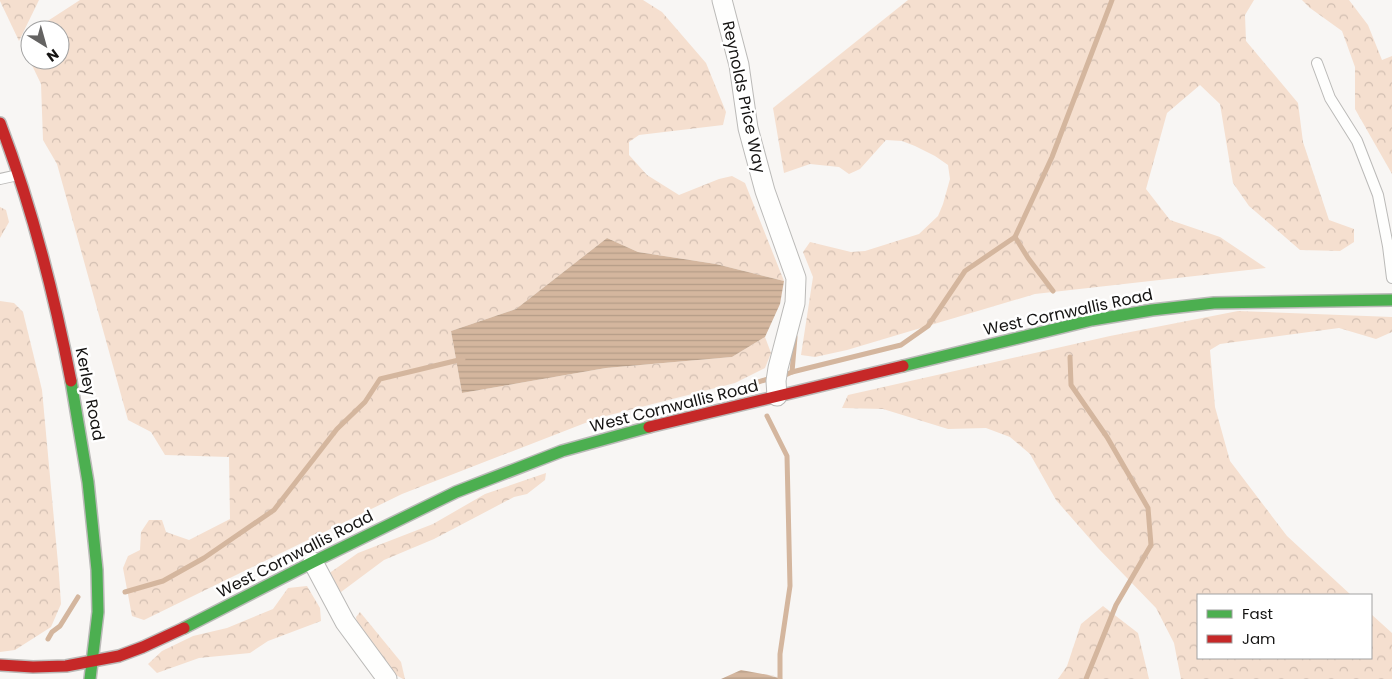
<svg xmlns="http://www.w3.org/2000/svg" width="1392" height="679" font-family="Poppins,sans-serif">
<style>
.forest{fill:url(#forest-crowns)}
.water{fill:url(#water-rules)}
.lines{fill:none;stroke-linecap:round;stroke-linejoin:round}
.stream{stroke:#d4b69e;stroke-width:5}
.lane-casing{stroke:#bbbab8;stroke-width:12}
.street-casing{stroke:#bbbab8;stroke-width:21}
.fast-casing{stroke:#bbbab8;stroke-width:14}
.jam-casing{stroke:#bbbab8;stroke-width:14}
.lane{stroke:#fefefd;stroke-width:10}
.street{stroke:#fefefd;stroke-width:19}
.fast{stroke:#4caf50;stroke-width:11}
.jam{stroke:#c62828;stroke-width:11}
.labels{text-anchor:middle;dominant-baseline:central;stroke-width:5;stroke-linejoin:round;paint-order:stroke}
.street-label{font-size:16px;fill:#151413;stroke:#fff}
</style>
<defs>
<pattern id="forest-crowns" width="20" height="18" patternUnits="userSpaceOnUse" patternTransform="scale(1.25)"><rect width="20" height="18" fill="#f5dfcf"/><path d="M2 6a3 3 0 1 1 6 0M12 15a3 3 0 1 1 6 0" fill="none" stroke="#d1beb1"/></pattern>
<pattern id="water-rules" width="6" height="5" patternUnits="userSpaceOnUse" patternTransform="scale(1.25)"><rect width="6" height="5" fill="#d4b69e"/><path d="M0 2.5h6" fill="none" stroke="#b59c87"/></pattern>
</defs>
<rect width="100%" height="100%" fill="#f8f6f4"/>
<g class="forest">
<polygon points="0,0 39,0 19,41 0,1"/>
<polygon points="80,0 643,0 662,12 706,63 726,112 723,125 639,135 629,142 629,155 647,175 679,195 719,179 732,176 745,183 784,281 716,264 638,252 607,238 516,309 451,331 462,393 606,368 732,357 765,337 771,353 765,368 735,383 598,418 402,494 144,620 132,616 123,568 128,556 140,550 141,532 149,520 162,520 166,532 189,540 230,519 229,457 165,455 151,432 128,420 57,164 43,140 41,84 30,61 60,60 60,30 41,30 43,24"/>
<polygon points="908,0 1254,0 1245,15 1246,41 1298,103 1303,142 1329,220 1354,229 1354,242 1340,251 1300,250 1249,206 1233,183 1220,104 1200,85 1167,113 1146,189 1170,220 1220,237 1266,268 1035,294 847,350 815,357 801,355 813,277 803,252 810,242 851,252 865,251 919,234 938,216 943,204 950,179 948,165 935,156 915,146 902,141 886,140 860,169 849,174 839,167 810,164 784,173 773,108"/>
<polygon points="1302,0 1349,0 1368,25 1382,60 1392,56 1392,174 1355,109 1355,67 1342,31 1310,8"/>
<polygon points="0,207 6,210 9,222 0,238"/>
<polygon points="0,301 14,303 23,312 42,390 59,574 61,604 51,627 15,650 0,652"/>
<polygon points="1238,311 1392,317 1392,332 1376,339 1339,328 1220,344 1210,350 1215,407 1230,461 1287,536 1351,595 1198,595 1198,658 1371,658 1371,614 1392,633 1392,679 1181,679 1174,643 1156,608 1098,548 1056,500 1030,454 1010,437 986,428 948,429 883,409 842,408 848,395 1110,336"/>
<polygon points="546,473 545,480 527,494 514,497 434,539 384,560 341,592 336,590 328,574 358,553 433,524 485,494"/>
<polygon points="307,586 320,608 321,621 268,641 250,653 199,658 157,673 148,664 162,651 193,636 227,628 273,609 288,588"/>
<polygon points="1103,606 1138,633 1149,679 1058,679 1067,666 1081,624"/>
<polygon points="360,612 401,662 405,679 403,679 387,670 357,624 356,617"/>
</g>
<g class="water">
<polygon points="607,238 638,252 716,264 784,281 780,304 765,337 732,357 606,368 462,393 451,331 516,309"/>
<polygon points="741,670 780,677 767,675 783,679 721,679"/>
</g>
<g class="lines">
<g class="stream">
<polyline points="1015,237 1028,258 1053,291"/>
<polyline points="1070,357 1071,385 1107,437 1148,508 1151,545 1116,605 1086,679"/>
<polyline points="792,372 795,337"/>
<polyline points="783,376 792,372 901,345 928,326 965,271 1015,237 1052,157 1112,0"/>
<polyline points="756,385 755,383 768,379"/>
<polyline points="767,416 787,456 790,586 780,654 780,679"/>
<polyline points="125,592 163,581 204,558 274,510 337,429 365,402 380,379 463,359"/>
<polyline points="48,639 52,632 60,626 78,597"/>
</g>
<g class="lane-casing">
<g id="lane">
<polyline points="1317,63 1330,98 1357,141 1378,195 1388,246 1392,278"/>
<polyline points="0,179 18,175"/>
</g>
</g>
<g class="street-casing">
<g id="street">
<polyline points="722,0 739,65 748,128 765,191 796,278 795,303 778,368 776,381 777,396"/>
<polyline points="313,562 345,622 387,679"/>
</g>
</g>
<g class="fast-casing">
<g id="fast">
<polyline points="903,366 1092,320 1152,310 1214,303 1392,300"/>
<polyline points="71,381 88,482 97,570 98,612 90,679"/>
<polyline points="184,628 313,562 456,492 562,451 649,427"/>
</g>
</g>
<g class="jam-casing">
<g id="jam">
<path d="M0,123C32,207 54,293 71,381"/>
<polyline points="649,427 903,366"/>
<polyline points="0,665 33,667 66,666 119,656 143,647 184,628"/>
</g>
</g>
<use href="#lane" class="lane"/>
<use href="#street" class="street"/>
<use href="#fast" class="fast"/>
<use href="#jam" class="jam"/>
</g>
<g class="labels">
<g class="street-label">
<text transform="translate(744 97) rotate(78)">Reynolds Price Way</text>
<text transform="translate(1068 312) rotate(-12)">West Cornwallis Road</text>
<text transform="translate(90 394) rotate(79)">Kerley Road</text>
<text transform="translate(674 406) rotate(-14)">West Cornwallis Road</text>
<text transform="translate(295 554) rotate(-27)">West Cornwallis Road</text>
</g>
</g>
<rect x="1197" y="594" width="175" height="65" fill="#ffffff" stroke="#a1a1a1"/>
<rect x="1207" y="610" width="25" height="8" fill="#4caf50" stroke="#a1a1a1"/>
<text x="1242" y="619" font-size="15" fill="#151413">Fast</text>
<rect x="1207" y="635" width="25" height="8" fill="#c62828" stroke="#a1a1a1"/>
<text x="1242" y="644" font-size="15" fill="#151413">Jam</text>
<g transform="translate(45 45) rotate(143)"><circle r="24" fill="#ffffff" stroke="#a1a1a1"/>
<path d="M0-4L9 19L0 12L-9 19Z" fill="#646362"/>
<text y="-8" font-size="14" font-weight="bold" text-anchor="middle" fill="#151413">N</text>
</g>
</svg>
